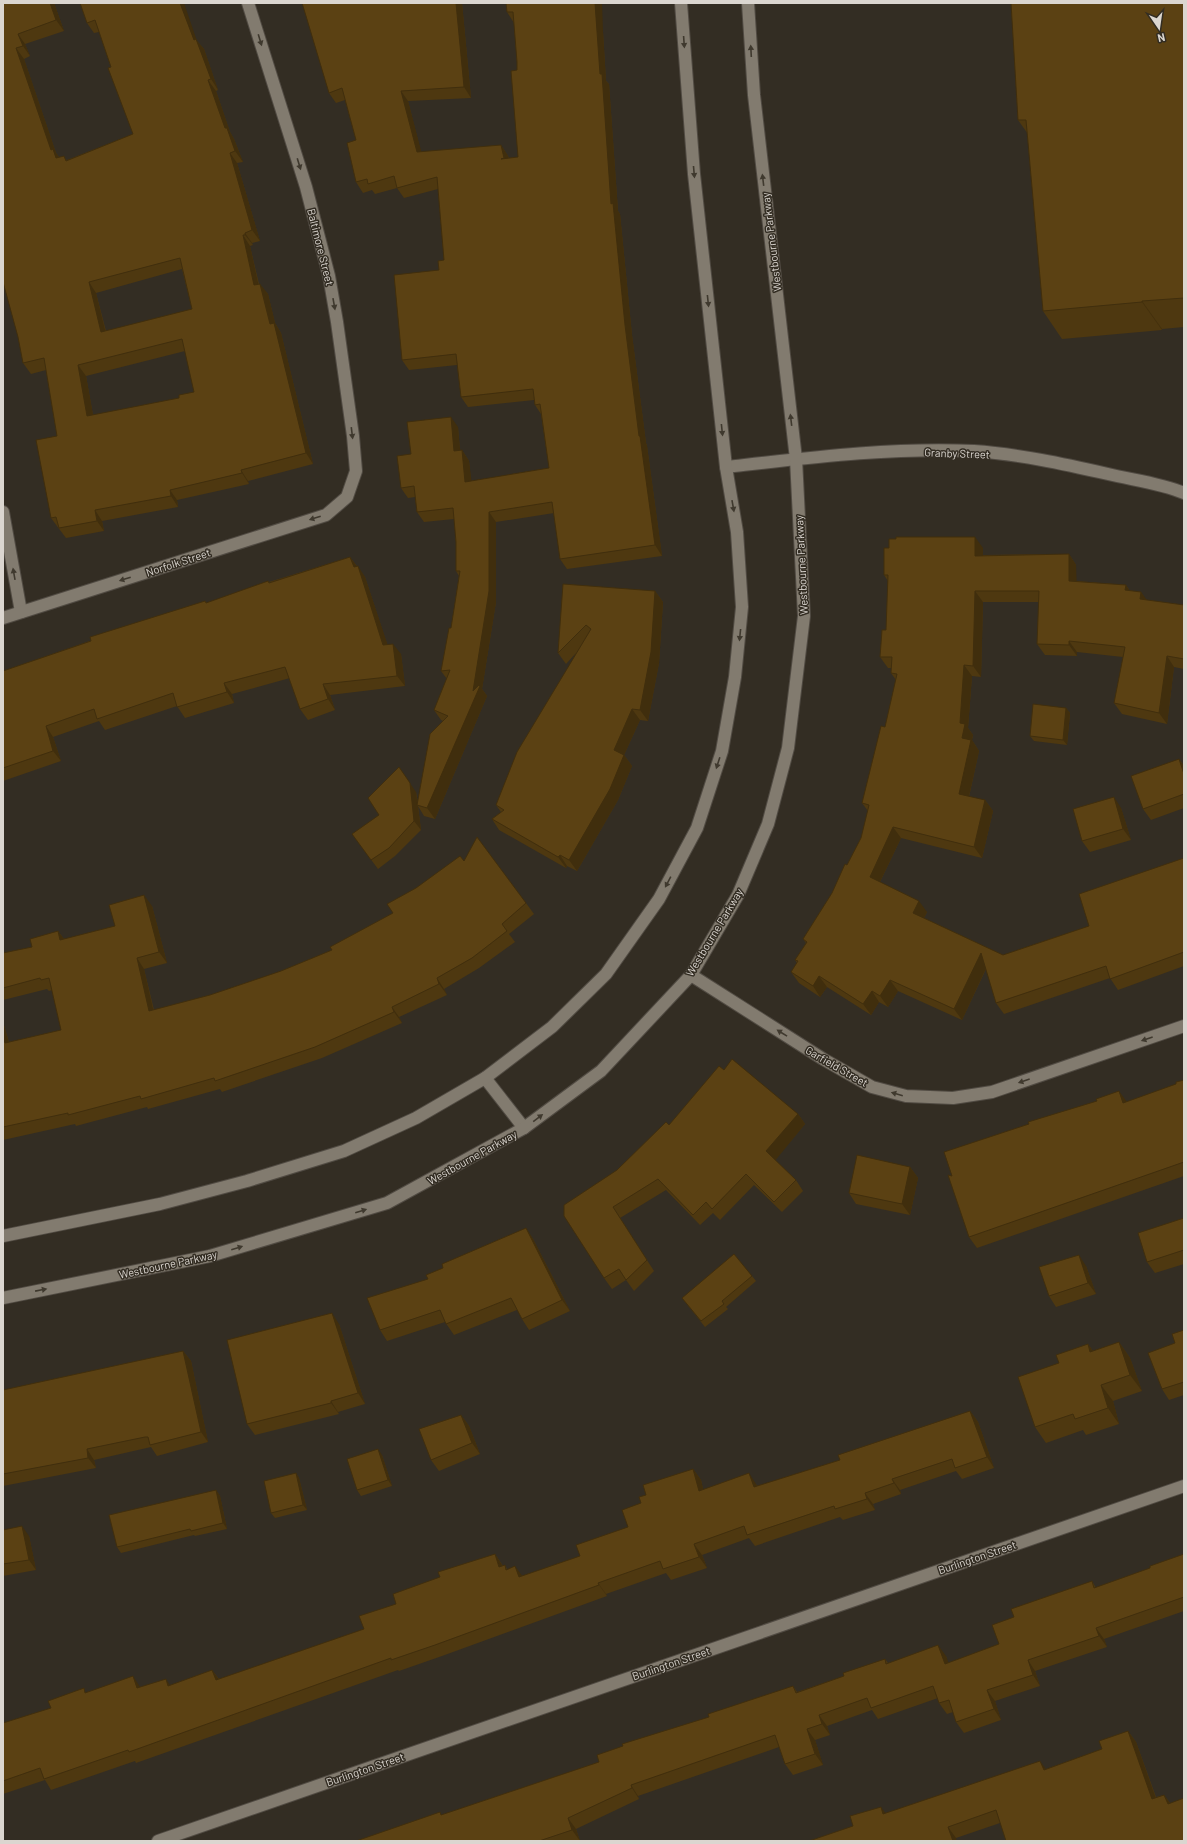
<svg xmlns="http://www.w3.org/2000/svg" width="1187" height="1844" font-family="Barlow,sans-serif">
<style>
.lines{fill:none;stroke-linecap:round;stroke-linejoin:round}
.street-casing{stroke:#514b43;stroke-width:14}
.secondary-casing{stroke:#514b43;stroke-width:14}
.street{stroke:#827b6f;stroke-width:12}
.secondary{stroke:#827b6f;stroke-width:12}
.wall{fill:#4e3810;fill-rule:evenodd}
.shaded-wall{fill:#402e0d}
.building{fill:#5b4113;stroke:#402e0d;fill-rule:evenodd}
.oneway{fill:#3f392e}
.labels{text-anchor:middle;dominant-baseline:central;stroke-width:3;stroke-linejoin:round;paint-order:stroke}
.street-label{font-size:11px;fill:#dbd6d0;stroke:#332d23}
</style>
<rect width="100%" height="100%" fill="#332d23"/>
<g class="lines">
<g class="street-casing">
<g id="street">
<polyline points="3,512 21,612"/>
<polyline points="3,618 326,515 347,497 356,471 353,436 337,322 329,276 306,187 248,3"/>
<polyline points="691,975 823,1059 872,1087 906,1096 953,1098 992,1092 1184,1026"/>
<polyline points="158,1841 1184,1486"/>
</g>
</g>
<g class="secondary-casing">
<g id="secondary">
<path d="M726,467C806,458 893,447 974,451C1018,454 1064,464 1108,474C1133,480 1161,483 1184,493"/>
<polyline points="485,1078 524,1128"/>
<polyline points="3,1236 160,1204 247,1181 344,1151 416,1118 485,1078 552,1027 606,974 659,899 697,828 722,751 735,677 742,607 737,532 726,467 694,174 681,3"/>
<polyline points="3,1298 210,1256 387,1203 524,1128 601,1071 691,975 738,895 768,824 788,748 804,616 796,459 754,95 748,3"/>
</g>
</g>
<use href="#street" class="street"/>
<use href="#secondary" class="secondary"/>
</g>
<g class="wall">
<path d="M3,3H54L64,31L25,44L30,56L24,59L56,153L59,157L67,160L133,134L111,67L99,32L94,33L87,23L80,3L197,41L204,49L218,90L216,91L230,132L234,139L243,162L237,163L260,241L252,243L253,245L250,246L259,284L268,294L275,323L281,333L313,464L248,481L249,484L177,500L178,507L102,521L104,531L66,538L51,518L57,436L46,370L31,374L23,363L18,337ZM182,269L192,309L106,331L96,293ZM185,351L194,392L179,398L93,415L86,376Z"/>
<polygon points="462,3 471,98 408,101 421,152 501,145 508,156 509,158 518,157 517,62 514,23 507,12 506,3 603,32 606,81 609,84 618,211 620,214 632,335 646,443 647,446 662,556 567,569 560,559 554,513 496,522 496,602 482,689 487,696 435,819 424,816 418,806 421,830 395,856 378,869 352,834 416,792 418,803 443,721 441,720 434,710 447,679 441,671 451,628 459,576 456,571 456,542 454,519 424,522 417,512 415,497 408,498 401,488 411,454 458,427 460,451 462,450 469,461 471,481 549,468 541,414 535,405 534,400 468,407 461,397 457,365 409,370 402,360 439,270 444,260 438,189 404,198 397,188 375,194 372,190 363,193 356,182 356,140 345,100 336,103 329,93"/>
<polygon points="1184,3 1184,327 1162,329 1162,330 1062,339 1043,311 1028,134 1018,120"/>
<polygon points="889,548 983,548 983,555 1069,554 1076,565 1076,581 1126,585 1130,591 1141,592 1146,600 1184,605 1184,669 1174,667 1167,724 1122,714 1114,703 1123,657 1077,652 1077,656 1045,655 1037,644 1039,602 983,602 981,677 972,676 968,728 973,735 972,740 979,751 969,797 985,800 993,811 982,858 901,838 880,882 927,912 924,918 1003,955 1089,926 1184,858 1184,966 1118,990 1110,978 1004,1014 996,1003 986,969 962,1020 898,991 888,1007 879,1002 871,1015 827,987 820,997 799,983 791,972 797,963 795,960 806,943 803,939 832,893 847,865 861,838 868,811 862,803 885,727 896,680 891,673 891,668 888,668 880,657 886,630 888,581 884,575"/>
<polygon points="350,557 365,577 387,644 401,654 405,686 330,695 335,710 308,720 300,709 290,678 232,694 234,703 185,718 177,706 105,730 99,721 53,737 61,761 3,781 3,671 205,601 207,603 268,581 269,582"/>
<polygon points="563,584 655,591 663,602 659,663 648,721 640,720 624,755 632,766 618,800 577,871 567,866 566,868 499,830 492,819 501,812 496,805 576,653 566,664 558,653"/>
<polygon points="1066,708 1070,713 1067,745 1034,741 1030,736"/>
<polygon points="1179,759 1184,766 1184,808 1151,820 1143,809"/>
<polygon points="1121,808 1131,840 1090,852 1082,841"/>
<polygon points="464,861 526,903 534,914 509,934 515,942 479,968 444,989 447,995 399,1017 402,1023 322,1058 222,1092 220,1089 148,1109 147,1107 76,1126 75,1124 3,1140 3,1022 9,1042 61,1030 52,990 49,991 47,989 3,1000 3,953 32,947 58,931 64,939 115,926 152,906 167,963 144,969 154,1010 210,995 281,971 332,950 393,913 416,888"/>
<polygon points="724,1070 798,1114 805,1124 775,1160 796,1180 803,1191 782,1212 754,1185 720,1220 713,1213 700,1225 666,1190 620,1218 654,1271 634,1291 626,1280 612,1289 604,1278 617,1170 669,1125"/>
<polygon points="1184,1080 1184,1176 977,1248 969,1237 952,1176 1127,1102 1176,1084"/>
<polygon points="910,1167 918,1178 910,1215 856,1204 849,1193"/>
<polygon points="1184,1218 1184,1264 1155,1273 1147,1262"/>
<polygon points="526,1228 533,1239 570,1311 529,1330 522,1319 517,1310 454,1335 445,1322 387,1341 380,1330 428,1279 443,1268"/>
<polygon points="1086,1266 1096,1294 1056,1307 1049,1296"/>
<polygon points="752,1276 756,1281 726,1307 728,1309 705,1327 682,1298"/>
<polygon points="339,1324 365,1404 338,1412 339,1414 255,1435 247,1424"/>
<polygon points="1184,1330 1184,1395 1169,1400 1162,1389 1175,1343"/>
<polygon points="1119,1342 1130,1358 1142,1391 1113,1401 1119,1424 1086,1435 1083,1430 1046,1443 1035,1427 1059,1363 1088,1344 1093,1351"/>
<polygon points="183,1351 191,1361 208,1442 157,1456 151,1447 94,1460 96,1468 3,1486 3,1390"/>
<polygon points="970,1411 978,1422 994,1468 962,1479 956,1471 900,1490 901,1494 873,1504 875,1510 843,1520 840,1517 755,1546 749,1538 702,1555 707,1568 671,1580 666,1573 606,1594 607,1596 442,1656 399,1671 398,1670 136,1763 135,1761 51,1790 45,1780 3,1794 3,1723 51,1708 86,1692 170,1685 212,1670 219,1679 364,1629 396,1604 440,1577 495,1554 503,1566 505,1565 507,1569 522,1576 580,1556 628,1527 646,1495 693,1469 701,1480 703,1489 756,1484 757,1486 840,1460"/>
<polygon points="461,1415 469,1426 480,1454 439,1471 431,1460"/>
<polygon points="382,1455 392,1486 361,1496 357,1490"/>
<polygon points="296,1473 299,1478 307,1510 275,1518 271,1513"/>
<polygon points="216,1490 220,1496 227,1529 195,1536 194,1535 121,1553 117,1547"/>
<polygon points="3,1530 29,1536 36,1570 3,1576"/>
<polygon points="1184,1554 1184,1611 1104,1639 1107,1647 1035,1671 1040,1686 995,1701 1001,1720 964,1733 956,1722 953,1712 947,1714 939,1703 938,1698 878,1719 872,1710 827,1726 830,1735 815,1740 823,1765 793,1775 785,1764 779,1747 638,1796 639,1799 576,1829 580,1841 356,1841 442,1815 599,1762 709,1717 793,1686 797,1692 844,1676 885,1659 888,1663 946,1656 948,1663 999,1644 1014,1617 1092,1581 1096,1588 1150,1568"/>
<polygon points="1128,1731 1136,1742 1156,1797 1164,1795 1170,1803 1184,1841 1000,1823 956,1838 853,1826 886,1813 1046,1769 1102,1749"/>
</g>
<g class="shaded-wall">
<polygon points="50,3 54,3 64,31 56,20"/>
<polygon points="180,3 184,3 197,41 204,49 218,90 211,79 194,40"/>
<polygon points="456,3 462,3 471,98 464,87"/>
<polygon points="595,3 602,3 603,32 606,81 609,84 618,211 620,214 632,335 646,443 647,446 662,556 655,545 639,436 625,325 611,204 600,74"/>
<polygon points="18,34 25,44 30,56 23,46"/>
<polygon points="16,48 24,59 56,153 61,160 56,158 51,150"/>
<polygon points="208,80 216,91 230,132 234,139 243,162 235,151 225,128"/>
<polygon points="401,91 408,101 424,162 417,152"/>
<polygon points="501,145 508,156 511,168 504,158"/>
<polygon points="230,153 237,163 260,241 252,230"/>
<polygon points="245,233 252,243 253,245 245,235"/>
<polygon points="243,235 250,246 261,296 254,285"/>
<polygon points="89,282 96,293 108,342 101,332"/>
<polygon points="260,284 268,294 275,323 281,333 313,464 306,453 270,324"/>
<polygon points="1142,301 1162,329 1162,330 1142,302"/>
<polygon points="78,365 86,376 95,426 87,416"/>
<polygon points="451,417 458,427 461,461 454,451"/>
<polygon points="462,450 469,461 473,493 465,482"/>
<polygon points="241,470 248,481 249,484 242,473"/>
<polygon points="170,490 177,500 178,507 171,496"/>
<polygon points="95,510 102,521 104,531 97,521"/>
<polygon points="489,512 496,522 496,602 482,689 487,696 435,819 427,808 473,691"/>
<polygon points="975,537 983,548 983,566 975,556"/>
<polygon points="1069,554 1076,565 1077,592 1069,581"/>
<polygon points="350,557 358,568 354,567"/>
<polygon points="358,566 365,577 391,655 383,645"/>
<polygon points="1126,585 1133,596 1125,590"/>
<polygon points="655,591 663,602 659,663 648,721 640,710"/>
<polygon points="975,591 983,602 981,677 973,666"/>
<polygon points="1141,592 1149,603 1140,599"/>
<polygon points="1069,641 1077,652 1077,656 1069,645"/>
<polygon points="393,644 401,654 405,686 397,676"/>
<polygon points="1167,656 1174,667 1167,724 1159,713"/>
<polygon points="964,665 972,676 968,728 973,735 972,740 979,751 967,805 959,794 962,738 960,723"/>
<polygon points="224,683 232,694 234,703 227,692"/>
<polygon points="323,684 330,695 335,710 328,699"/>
<polygon points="1066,708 1070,713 1067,745 1063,740"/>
<polygon points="632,709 640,720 624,755 632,766 618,800 577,871 569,860 614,750"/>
<polygon points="46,726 53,737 61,761 53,751"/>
<polygon points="1179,759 1184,766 1184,774"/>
<polygon points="399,767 416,792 421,830 414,821"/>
<polygon points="1114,797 1121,808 1131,840 1123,829"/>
<polygon points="985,800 993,811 982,858 974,847"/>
<polygon points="893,827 901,838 877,888 870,877"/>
<polygon points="560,855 567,866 566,868 558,857"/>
<polygon points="144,895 152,906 167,963 159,952"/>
<polygon points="919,901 927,912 921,924 913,913"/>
<polygon points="58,931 66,942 60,940"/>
<polygon points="981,953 988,964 962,1020 954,1009"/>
<polygon points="137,958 144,969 156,1022 149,1011"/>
<polygon points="819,976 827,987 820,997 813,986"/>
<polygon points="437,978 444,989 447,995 439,984"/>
<polygon points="890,980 898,991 888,1007 880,996"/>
<polygon points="872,991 879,1002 871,1015 863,1004"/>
<polygon points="392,1007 399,1017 402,1023 394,1012"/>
<polygon points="3,1022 12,1054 5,1043 3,1037"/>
<polygon points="1119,1091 1127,1102 1123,1103"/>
<polygon points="798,1114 805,1124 774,1162 766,1151"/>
<polygon points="910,1167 918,1178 910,1215 902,1204"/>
<polygon points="526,1228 533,1239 570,1311 562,1300"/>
<polygon points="1079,1255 1086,1266 1096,1294 1088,1283"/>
<polygon points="332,1313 339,1324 365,1404 358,1393"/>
<polygon points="1119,1342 1130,1358 1142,1391 1130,1375"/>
<polygon points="1088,1344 1099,1360 1090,1352"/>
<polygon points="183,1351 191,1361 208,1442 201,1432"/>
<polygon points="1101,1385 1113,1401 1119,1424 1108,1408"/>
<polygon points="331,1401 338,1412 339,1414 331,1403"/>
<polygon points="970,1411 978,1422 994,1468 987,1457"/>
<polygon points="461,1415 469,1426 480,1454 472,1443"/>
<polygon points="87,1449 94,1460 96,1468 88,1458"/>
<polygon points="378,1449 382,1455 392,1486 388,1480"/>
<polygon points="693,1469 701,1480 706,1502 699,1491"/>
<polygon points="296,1473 299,1478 307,1510 303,1505"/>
<polygon points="749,1473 756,1484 761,1498 754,1487"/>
<polygon points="892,1479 900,1490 901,1494 894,1483"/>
<polygon points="216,1490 220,1496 227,1529 223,1523"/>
<polygon points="865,1493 873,1504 875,1510 867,1499"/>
<polygon points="22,1526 29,1536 36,1570 29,1560"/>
<polygon points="694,1544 702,1555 707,1568 699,1557"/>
<polygon points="495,1554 502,1565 507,1578 499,1567"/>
<polygon points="515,1566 523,1577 519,1577"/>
<polygon points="598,1583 606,1594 607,1596 599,1585"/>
<polygon points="1096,1628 1104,1639 1107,1647 1099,1636"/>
<polygon points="938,1645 946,1656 953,1675 945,1664"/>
<polygon points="1028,1660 1035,1671 1040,1686 1033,1675"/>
<polygon points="212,1670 220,1681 216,1680"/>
<polygon points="133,1676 140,1687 137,1688"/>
<polygon points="166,1679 173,1690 168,1686"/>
<polygon points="987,1690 995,1701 1001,1720 994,1709"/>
<polygon points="819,1715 827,1726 830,1735 822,1724"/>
<polygon points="807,1729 815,1740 823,1765 815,1754"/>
<polygon points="1128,1731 1136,1742 1160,1810 1152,1799"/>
<polygon points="1040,1761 1048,1772 1044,1770"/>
<polygon points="631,1785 638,1796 639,1799 632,1788"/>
<polygon points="1164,1795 1172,1806 1168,1804"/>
<polygon points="881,1807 889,1818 883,1814"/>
<polygon points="568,1818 576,1829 580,1841 572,1830"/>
<polygon points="948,1827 956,1838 957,1841 953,1841"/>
</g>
<g class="building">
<path d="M3,3H50L56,20L18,34L23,46L16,48L51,150L53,149L56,158L64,156L66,161L133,134L108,68L111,67L95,20L87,23L80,3H180L194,40L196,39L211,79L208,80L225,128H227L235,151L230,153L252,230L245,233V235H243L254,285L260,284L270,324L274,323L306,453L241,470L242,473L170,490L171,496L95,510L97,521L59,528L56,517L51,518L36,440L57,436L44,358L23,363L18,337L3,282ZM180,258L192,309L101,332L89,282ZM182,339L194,392L179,395V398L87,416L78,365Z"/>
<polygon points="302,3 456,3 464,87 401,91 417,152 501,145 504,158 501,159 518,157 511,71 517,70 517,62 513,12 507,12 506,3 595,3 600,74 602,74 611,204 613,203 625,325 639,436 640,436 655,545 560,559 552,502 489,512 489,591 473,691 479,685 480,686 427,808 417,805 430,734 448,716 434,710 450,670 441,671 449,628 451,628 460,571 456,571 456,542 453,508 417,512 414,486 401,488 397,456 411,454 407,422 451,417 454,451 462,450 465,482 549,468 540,404 535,405 533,389 461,397 456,354 402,360 394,275 439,270 438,261 444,260 437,177 397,188 394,176 368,184 367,179 356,182 347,143 356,140 342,88 329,93 306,16"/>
<polygon points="1011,3 1184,3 1184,298 1142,301 1142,302 1043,311 1026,120 1018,120"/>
<polygon points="896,537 975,537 975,556 1069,554 1069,581 1126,585 1125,590 1141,592 1140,599 1184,605 1184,659 1167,656 1159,713 1114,703 1125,647 1069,641 1069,645 1037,644 1039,591 975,591 973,666 964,665 960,723 965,724 962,738 971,740 959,794 985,800 974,847 893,827 870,877 919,901 913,913 1003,955 1089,926 1079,894 1184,858 1184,952 1110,979 1106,966 996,1003 981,953 954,1009 890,980 880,996 872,991 863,1004 819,976 813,986 791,972 798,961 795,960 807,942 803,939 832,893 845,864 847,865 861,838 869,805 862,803 881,726 885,727 897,674 891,673 892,657 880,657 882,630 886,630 888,575 884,575 884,548 889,548 889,539 896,539"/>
<polygon points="350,557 354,567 358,566 383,645 393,644 397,676 323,684 328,699 300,709 285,667 224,683 227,692 177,707 173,693 97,719 94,709 46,726 53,751 3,768 3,671 91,641 90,637 205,601 206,603 268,581 269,583"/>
<polygon points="563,584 655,591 651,652 640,710 632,709 614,750 624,755 610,789 569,860 560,855 558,857 492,819 504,810 496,805 517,752 591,629 586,625 558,653"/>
<polygon points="1033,704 1066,708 1063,740 1030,736"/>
<polygon points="1179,759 1184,774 1184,794 1143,809 1131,776"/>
<polygon points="399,767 410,783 414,821 389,848 371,860 352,834 379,815 368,798"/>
<polygon points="1114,797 1123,829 1082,841 1073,809"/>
<polygon points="477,837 526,903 502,924 507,931 472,958 437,978 439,984 392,1007 394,1012 315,1047 215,1081 214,1078 141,1099 140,1096 68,1115 68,1113 3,1127 3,1037 5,1043 61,1030 49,978 41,980 40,978 3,988 3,953 32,947 30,939 58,931 60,940 115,926 109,905 144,895 159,952 137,958 149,1011 210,995 281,971 332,950 330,947 393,913 387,904 416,888 460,856 464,861"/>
<polygon points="732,1059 798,1114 766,1151 796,1180 774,1202 746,1174 712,1209 706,1202 693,1215 658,1179 613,1207 647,1260 626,1280 619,1269 604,1278 564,1216 564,1205 617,1170 666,1122 669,1125 719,1066 724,1070"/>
<polygon points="1184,1080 1184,1162 969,1237 948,1175 952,1176 944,1152 1029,1124 1028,1122 1097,1101 1096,1099 1119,1091 1123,1103 1176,1084 1176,1082"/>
<polygon points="857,1155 910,1167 902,1204 849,1193"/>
<polygon points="1184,1218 1184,1250 1147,1262 1138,1233"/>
<polygon points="526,1228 562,1300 522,1319 511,1298 446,1324 440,1310 380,1330 367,1298 428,1279 426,1275 443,1268 442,1264"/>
<polygon points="734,1254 752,1276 722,1301 724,1304 701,1321 682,1298"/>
<polygon points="1079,1255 1088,1283 1049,1296 1039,1267"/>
<polygon points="332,1313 358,1393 331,1401 331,1403 247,1424 227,1340"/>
<polygon points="1184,1330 1184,1382 1162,1389 1148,1353 1175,1343 1172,1334"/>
<polygon points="1119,1342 1130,1375 1101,1385 1108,1408 1075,1419 1073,1414 1035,1427 1018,1377 1059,1363 1056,1355 1088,1344 1090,1352"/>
<polygon points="183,1351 201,1432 150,1445 148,1437 145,1437 87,1449 88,1458 3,1474 3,1390"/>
<polygon points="970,1411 987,1457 955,1468 952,1459 892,1479 894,1483 865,1493 867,1499 835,1509 834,1506 747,1535 744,1526 694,1544 699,1557 663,1569 660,1561 598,1583 599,1585 435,1645 391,1660 391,1658 129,1752 128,1750 44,1779 40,1768 3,1781 3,1723 51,1708 48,1701 84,1688 85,1693 133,1676 137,1688 166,1679 168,1686 212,1670 216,1680 364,1629 359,1616 396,1604 393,1594 440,1577 438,1572 495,1554 499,1567 505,1565 506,1570 515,1566 519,1577 580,1556 576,1545 628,1527 622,1510 641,1503 639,1497 646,1495 643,1485 693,1469 699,1491 749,1473 754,1487 840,1460 838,1455"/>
<polygon points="461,1415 472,1443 431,1460 419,1429"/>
<polygon points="378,1449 388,1480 357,1490 347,1459"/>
<polygon points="296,1473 303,1505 271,1513 264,1481"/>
<polygon points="216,1490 223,1523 191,1531 190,1529 117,1547 109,1515"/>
<polygon points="22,1526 29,1560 3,1564 3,1530"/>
<polygon points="1184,1554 1184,1597 1096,1628 1099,1636 1028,1660 1033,1675 987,1690 994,1709 956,1722 949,1700 939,1703 933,1686 871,1708 867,1698 819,1715 822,1724 807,1729 815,1754 785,1764 775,1735 631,1785 632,1788 568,1818 572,1830 539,1841 356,1841 440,1812 441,1815 599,1762 597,1755 623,1746 622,1744 709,1717 708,1714 793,1686 796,1693 844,1676 843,1673 885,1659 886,1664 938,1645 945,1664 999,1644 992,1625 1014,1617 1011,1609 1092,1581 1094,1588 1150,1568 1150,1566"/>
<polygon points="1128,1731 1152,1799 1164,1795 1168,1804 1184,1798 1184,1841 1006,1841 996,1810 948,1827 953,1841 809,1841 853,1826 850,1816 881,1807 883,1814 1040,1761 1044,1770 1102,1749 1099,1741"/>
</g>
<defs><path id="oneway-solid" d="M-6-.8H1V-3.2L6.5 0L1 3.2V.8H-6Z"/></defs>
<g class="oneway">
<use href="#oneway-solid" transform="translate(260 40) rotate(73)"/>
<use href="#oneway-solid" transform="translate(684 42) rotate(86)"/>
<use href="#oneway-solid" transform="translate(751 51) rotate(-93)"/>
<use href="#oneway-solid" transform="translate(299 164) rotate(73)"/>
<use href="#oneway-solid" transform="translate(694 172) rotate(85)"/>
<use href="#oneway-solid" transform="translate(763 180) rotate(-97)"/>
<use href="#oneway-solid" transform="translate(708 301) rotate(84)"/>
<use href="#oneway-solid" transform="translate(334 304) rotate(80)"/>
<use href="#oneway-solid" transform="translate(791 420) rotate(-97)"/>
<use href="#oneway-solid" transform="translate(722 430) rotate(84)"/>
<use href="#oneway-solid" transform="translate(352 433) rotate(83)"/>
<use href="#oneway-solid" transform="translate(733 506) rotate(80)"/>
<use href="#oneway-solid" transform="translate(315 518) rotate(162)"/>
<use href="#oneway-solid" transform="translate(14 574) rotate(-100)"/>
<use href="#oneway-solid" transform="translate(125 579) rotate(162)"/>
<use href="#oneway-solid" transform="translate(740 635) rotate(96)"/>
<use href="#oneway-solid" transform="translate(718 763) rotate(108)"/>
<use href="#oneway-solid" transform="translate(668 882) rotate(118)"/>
<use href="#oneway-solid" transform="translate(782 1033) rotate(-148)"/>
<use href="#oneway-solid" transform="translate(1147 1039) rotate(161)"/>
<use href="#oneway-solid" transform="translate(1024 1081) rotate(161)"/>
<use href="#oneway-solid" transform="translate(897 1094) rotate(-164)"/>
<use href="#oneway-solid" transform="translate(538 1118) rotate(-37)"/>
<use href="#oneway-solid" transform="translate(361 1211) rotate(-17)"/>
<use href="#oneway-solid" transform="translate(237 1248) rotate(-17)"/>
<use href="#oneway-solid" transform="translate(41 1290) rotate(-11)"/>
</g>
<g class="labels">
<g class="street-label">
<text transform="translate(771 242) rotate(-97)">Westbourne Parkway</text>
<text transform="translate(321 247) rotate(76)">Baltimore Street</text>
<text transform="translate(957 453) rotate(2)">Granby Street</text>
<text transform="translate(178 562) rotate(-18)">Norfolk Street</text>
<text transform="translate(801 565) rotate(-93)">Westbourne Parkway</text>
<text transform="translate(714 932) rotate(-59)">Westbourne Parkway</text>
<text transform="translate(837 1066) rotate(30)">Garfield Street</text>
<text transform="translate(472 1157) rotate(-29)">Westbourne Parkway</text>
<text transform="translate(168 1264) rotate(-12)">Westbourne Parkway</text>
<text transform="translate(977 1557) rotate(-19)">Burlington Street</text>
<text transform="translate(671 1663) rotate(-19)">Burlington Street</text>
<text transform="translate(365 1769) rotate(-19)">Burlington Street</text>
</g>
</g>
<rect width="1187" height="1844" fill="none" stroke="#dbd6d0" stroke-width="8"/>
<g transform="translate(1159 28) rotate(167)" stroke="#332d23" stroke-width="3" paint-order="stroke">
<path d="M0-3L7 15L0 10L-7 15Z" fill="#dbd6d0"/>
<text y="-6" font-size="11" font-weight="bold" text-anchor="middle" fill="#dbd6d0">N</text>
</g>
</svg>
